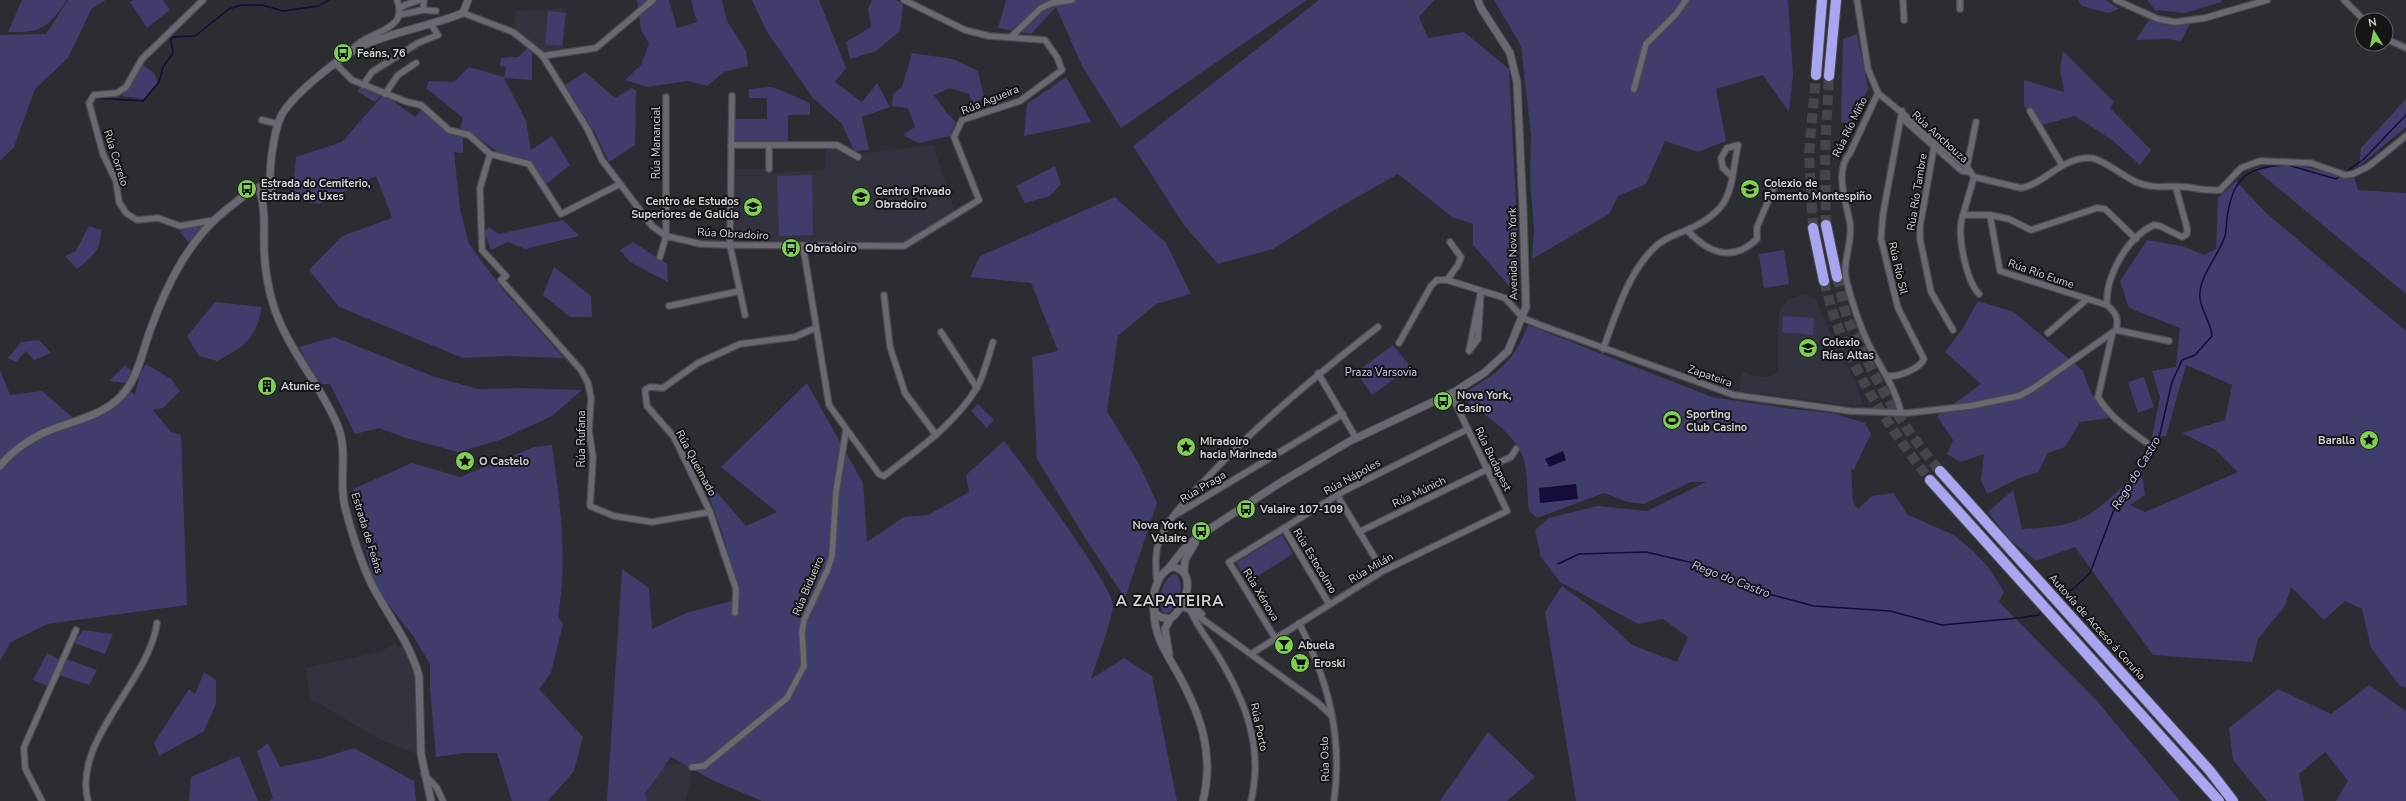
<svg xmlns="http://www.w3.org/2000/svg" width="2406" height="801" font-family="'Nunito Sans',sans-serif">
<style>
.built{fill:#333340}
.green{fill:#403c6c}
.water{fill:#160b3b}
.lines{fill:none;stroke-linecap:round;stroke-linejoin:round}
.stream{stroke:#160b3b;stroke-width:1.5}
.motorway-tunnel{stroke:#45454b;stroke-width:10;stroke-dasharray:10 5;stroke-linecap:butt}
.minor-casing{stroke:#4a4a4f;stroke-width:8}
.tertiary-casing{stroke:#4a4a4f;stroke-width:9}
.motorway-casing{stroke:#4a4a4f;stroke-width:12}
.minor{stroke:#6a6972;stroke-width:5.5}
.tertiary{stroke:#6a6972;stroke-width:7}
.motorway{stroke:#a9a5f1;stroke-width:10}
.labels{text-anchor:middle;dominant-baseline:central;stroke-width:4;stroke-linejoin:round;paint-order:stroke}
.poi-label{font-size:11px;font-weight:bold;fill:#d1d1d6;stroke:#151518;text-anchor:start}
.street-label{font-size:11px;fill:#d1d1d6;stroke:#151518}
.park-label{font-size:11px;fill:#d1d0f2;stroke:#151518}
.water-label{font-size:12px;font-style:italic;fill:#c2c1f3;stroke:#151518}
.district-label{font-size:15px;font-weight:bold;letter-spacing:1px;fill:#d1d1d6;stroke:#151518}
</style>
<rect width="100%" height="100%" fill="#2c2c33"/>
<g class="built">
<polygon points="566,8 563,50 545,52 515,28 515,11"/>
<polygon points="933,145 955,212 911,240 892,243 734,240 735,169 771,169 772,173 812,171 825,169 826,147 834,146 853,154"/>
<polygon points="1806,294 1816,300 1834,342 1856,382 1862,404 1855,406 1739,391 1742,371 1754,376 1767,377 1778,373 1778,322 1781,307 1789,299"/>
<polygon points="394,644 397,649 404,646 413,664 415,677 417,754 381,740 311,699 305,668 380,652"/>
<polygon points="691,763 690,782 685,801 642,801 664,765"/>
</g>
<g class="green">
<path d="M22,0H67C48,27 43,33 8,32Z"/>
<polygon points="68,0 106,0 92,8 68,58 35,89 14,147 0,161 0,35 46,34"/>
<polygon points="133,0 163,0 170,10 147,28 130,2"/>
<polygon points="637,0 669,0 677,28 697,22 691,0 722,0 727,21 746,51 748,66 724,72 707,86 688,81 647,87 625,80 641,65 649,43 641,30"/>
<polygon points="752,0 819,0 846,68 835,82 862,102 877,83 890,107 862,117 869,150 854,151 842,124 813,98 767,32"/>
<polygon points="872,0 896,0 903,4 900,31 876,51 850,59 846,42 871,27 868,9"/>
<polygon points="1006,0 1307,0 1121,128 1082,66 1056,7 1031,34 998,28"/>
<polygon points="1319,0 1434,0 1419,17 1428,38 1464,32 1509,69 1519,261 1510,287 1473,245 1473,224 1452,217 1398,174 1331,212 1273,249 1218,264 1184,225 1133,146"/>
<polygon points="1494,0 1788,0 1793,75 1789,112 1763,75 1716,89 1726,141 1698,152 1665,141 1646,184 1618,196 1609,214 1532,259 1534,230 1530,178 1531,135 1521,46"/>
<polygon points="2078,0 2106,0 2119,9 2108,13 2082,6"/>
<polygon points="2147,0 2221,0 2221,2 2185,13 2155,10"/>
<polygon points="548,11 566,13 562,46 545,44"/>
<polygon points="2149,20 2166,25 2190,24 2181,41 2165,39 2136,40"/>
<polygon points="1857,34 1868,89 1849,127 1841,121 1843,39"/>
<polygon points="528,48 532,52 532,80 504,78 526,121 531,150 552,136 570,165 545,185 529,160 499,153 473,134 460,128 463,118 426,88 429,81 454,82 469,67 504,77 506,67 500,66 501,58 518,57"/>
<polygon points="2063,51 2114,102 2110,108 2151,150 2140,165 2112,140 2075,116 2042,125 2024,106 2024,80 2064,92 2060,69"/>
<polygon points="912,53 953,59 978,71 984,98 972,104 969,94 950,88 934,95 946,112 956,122 950,136 919,143 903,135 915,127 908,108 892,106 893,94 902,87"/>
<polygon points="142,64 154,73 158,83 144,99 122,96"/>
<polygon points="585,72 615,98 632,88 636,90 635,145 609,162 595,133 565,85"/>
<polygon points="1066,77 1091,122 1024,136 1027,104"/>
<polygon points="361,86 382,94 375,102 358,92"/>
<path d="M770,87C784,90 797,98 810,103V115H788V143L737,142L735,139V119H767V98H749V89Z"/>
<polygon points="384,94 415,117 422,109 453,136 463,137 463,153 454,152 460,209 469,244 505,292 564,358 506,356 463,358 339,307 309,270 342,236 392,218 376,176 319,204 292,199 296,157 342,142"/>
<polygon points="2406,99 2406,127 2359,166 2361,148"/>
<polygon points="2294,165 2354,177 2358,190 2406,193 2406,294 2254,168"/>
<polygon points="1055,166 1061,184 1050,196 1025,203 1016,186"/>
<polygon points="812,175 813,235 779,236 777,176"/>
<path d="M2236,181L2265,212L2406,331V688L2399,685L2371,648L2362,609L2345,601L2324,620L2291,587L2285,606L2258,639L2252,662L2153,655L2075,547L2036,561L2008,538L1988,512L2013,490L2022,529C2041,528 2063,527 2080,519C2103,509 2123,485 2141,468L2145,495L2130,505L2145,512L2238,472L2216,450L2182,433L2225,420L2232,385L2186,365L2166,436L2152,437L2160,397L2152,371L2176,367L2180,328L2129,308L2120,281L2147,240L2182,246L2204,255L2216,249L2218,198Z"/>
<polygon points="1115,197 1166,243 1191,294 1156,304 1118,336 1107,411 1139,464 1157,503 1125,598 1087,541 1037,459 1032,357 1058,351 1031,283 970,277 980,256"/>
<polygon points="563,220 579,236 525,249 508,242 491,250 484,231 489,227 499,234"/>
<polygon points="207,223 190,244 180,232 188,227"/>
<path d="M89,226L101,230C101,251 92,257 77,269L65,256L75,252Z"/>
<polygon points="633,242 667,264 668,282 630,262 620,250"/>
<polygon points="1784,250 1789,284 1764,288 1759,254"/>
<polygon points="554,267 591,296 592,317 570,317 543,295"/>
<polygon points="1978,301 2014,312 2083,371 2091,393 2110,418 2080,422 2065,447 2048,453 2038,472 2017,479 1987,494 1981,480 1984,454 1960,462 1947,454 1953,440 1937,416 1981,384 1945,352 1963,328"/>
<path d="M215,302L262,307C255,340 245,346 217,361L199,356L187,336Z"/>
<polygon points="1783,316 1814,318 1813,335 1782,332"/>
<path d="M1528,325L1712,397L1791,409L1832,413L1865,423L1871,434L1854,469L1851,470L1853,502L1858,509L1872,496L1893,493L1908,515L1954,535L1974,552L1989,568L2004,592L1999,602L2097,701L2180,801H1576L1545,612L1562,586L1591,607L1632,645L1677,662L1688,637L1663,619L1638,624L1560,582L1541,557L1535,530L1549,518L1597,506L1647,511L1706,482H1691L1644,504L1628,502L1604,493L1537,518L1529,511C1527,496 1528,471 1523,457C1513,431 1484,416 1464,398L1462,394C1496,374 1514,363 1528,325Z"/>
<polygon points="334,337 435,377 478,389 520,388 582,390 552,416 500,440 458,452 406,438 379,428 355,434 330,384 319,384 299,347"/>
<polygon points="39,340 51,353 34,360 26,351 16,362 8,358 21,342"/>
<polygon points="1393,345 1411,367 1372,395 1356,372"/>
<polygon points="146,364 171,379 180,391 163,408 153,410 171,432 181,435 187,605 47,624 11,642 0,661 0,370 10,395 42,391 77,421 129,390 135,395 140,374"/>
<polygon points="125,365 132,371 126,383 109,381"/>
<polygon points="2144,377 2154,407 2138,413 2128,382"/>
<path d="M807,383L863,483L867,542L904,517L928,515L969,492L966,475L1004,441C1021,463 1114,586 1113,606C1111,624 1097,660 1091,679L1124,658L1152,676L1177,801H762L712,780L671,757L645,794L647,801H607L622,569L649,588L652,629L686,613L739,599L724,538L701,474L746,526L777,512L721,467Z"/>
<polygon points="978,404 994,420 987,428 971,411"/>
<path d="M552,445C560,503 568,558 558,617L563,624L551,673L539,689L583,737L574,771L548,801H512L497,753H465L436,757L430,688V664L413,636L374,586L353,489L412,463L460,477L534,447Z"/>
<polygon points="1282,535 1293,554 1248,582 1236,563"/>
<path d="M1176,574C1186,584 1179,609 1166,614L1162,611C1158,597 1161,585 1171,575Z"/>
<polygon points="83,630 113,634 105,654 74,643"/>
<polygon points="47,653 60,660 47,686 33,680"/>
<polygon points="66,659 97,670 89,685 59,675"/>
<polygon points="204,672 216,680 216,704 204,731 159,756 154,743 189,689 195,694"/>
<polygon points="2369,685 2406,711 2406,801 2336,801 2348,781 2325,752 2299,774 2304,801 2267,801 2233,760 2229,728 2278,689 2331,714"/>
<polygon points="1488,732 1535,777 1507,801 1440,801"/>
<polygon points="268,743 280,767 319,759 354,748 414,781 416,801 269,801 273,798 257,751"/>
<polygon points="239,756 258,801 189,801 191,777"/>
</g>
<g class="water">
<polygon points="1563,451 1566,460 1549,467 1545,459"/>
<polygon points="1576,484 1578,499 1540,503 1539,488"/>
</g>
<g class="lines">
<g class="stream">
<polyline points="94,98 143,101 159,82 163,67 173,53 171,40 173,37 195,36 229,9 241,5 262,5 283,11 318,6 329,0"/>
<polyline points="2288,165 2336,179 2341,175"/>
<polyline points="2344,173 2364,159 2406,115"/>
<polyline points="1558,564 1579,554 1646,552 1702,565 1753,590 1814,606 1890,611 1942,625 2019,618 2038,615 2043,610"/>
<path d="M2059,596L2073,589L2090,573L2113,512L2128,489L2143,458L2159,438L2172,382L2182,360L2195,355L2212,336C2211,321 2198,307 2200,292C2202,272 2219,255 2225,236C2227,229 2226,220 2228,212C2234,176 2250,167 2284,165"/>
</g>
<g class="motorway-tunnel">
<polyline points="1826,225 1825,152 1829,76"/>
<polyline points="1813,228 1809,153 1816,75"/>
<path d="M1837,277C1841,292 1843,308 1849,322C1872,376 1902,427 1940,471"/>
<path d="M1824,281C1828,295 1831,309 1836,322C1857,379 1893,433 1930,480"/>
</g>
<g class="minor-casing">
<g id="minor">
<polyline points="203,0 142,59 126,87 117,93 94,95 89,103 103,154 116,181 119,202 126,213 137,220 158,218 180,226 215,220"/>
<polyline points="1857,0 1868,69 1878,93 1967,167 1974,177 1963,215 1990,215 2009,219 2031,230 2097,208 2105,209 2136,239"/>
<polyline points="1903,0 1904,20"/>
<polyline points="1960,0 1960,9"/>
<polyline points="2116,0 2158,19 2175,22 2205,18 2267,0"/>
<polyline points="2344,0 2364,20"/>
<polyline points="399,9 405,5 420,0"/>
<polyline points="423,10 424,0"/>
<polyline points="463,13 513,32 542,55 588,130 602,160 652,226 666,236 701,244 730,245 904,246 979,200 954,137 962,120 1020,101 1062,70 1057,57 1045,40 989,36 965,30 904,0"/>
<polyline points="399,15 423,10 436,11"/>
<polyline points="1011,37 1041,8 1052,3 1072,0"/>
<polyline points="2386,39 2406,48"/>
<path d="M352,51C362,31 411,33 397,0"/>
<polyline points="542,56 596,48 653,0"/>
<polyline points="335,63 352,80 407,102 421,105 449,130 469,135 490,154 529,164 561,214 620,184"/>
<polyline points="363,85 372,72 418,43 438,35 430,23"/>
<polyline points="1634,89 1646,44 1676,14 1686,0"/>
<path d="M1878,93L1850,153C1834,171 1846,202 1850,223C1853,243 1841,263 1847,283C1852,302 1859,323 1867,341C1879,366 1894,384 1901,412"/>
<polyline points="385,94 398,75 416,63"/>
<polyline points="732,96 730,245 745,315"/>
<polyline points="2030,111 2062,165"/>
<polyline points="1902,113 1904,120 1962,171 1970,172"/>
<polyline points="262,120 278,124"/>
<polyline points="731,145 837,145 858,157"/>
<polyline points="769,145 769,169"/>
<polyline points="1934,147 1920,226 1920,239 1931,292 1953,330"/>
<polyline points="490,154 480,188 482,250 506,276 501,280 581,370 588,383 591,398 589,431 593,457 590,506 614,516 652,522 710,512"/>
<polyline points="1967,167 1976,122"/>
<path d="M1974,177L2021,188C2045,184 2061,157 2090,158C2101,158 2125,177 2136,182C2154,190 2170,185 2187,187C2200,189 2206,191 2220,190L2241,168L2260,161L2311,163L2345,175L2353,174L2369,166L2406,136"/>
<path d="M1963,215C1956,233 1966,280 1979,294"/>
<polyline points="1990,215 2000,271 2107,305"/>
<path d="M1687,230C1708,253 1732,263 1757,239V227L1776,183"/>
<path d="M803,246L829,405L879,474L884,476C917,450 954,425 976,389C984,376 988,357 993,342"/>
<polyline points="660,257 666,236 666,97"/>
<polyline points="1447,280 1458,265 1461,257 1450,242"/>
<polygon points="1481,291 1478,339 1469,351"/>
<polyline points="884,295 890,347 905,393 936,435"/>
<polyline points="669,306 740,291"/>
<polyline points="2116,330 2169,341"/>
<polyline points="941,332 977,388"/>
<polyline points="2048,333 2086,300"/>
<path d="M2112,335L2098,397C2111,419 2131,431 2151,446"/>
<path d="M1399,343L1431,286L1437,280H1447L1505,298L1523,318L1540,325L1734,395L1850,411L1907,413L1970,406L2019,396L2032,389L2116,330C2119,318 2116,313 2107,305C2105,277 2127,237 2154,225L2160,226L2182,237L2187,234V228L2176,188"/>
<path d="M1603,349C1616,315 1627,275 1653,249C1662,239 1675,235 1687,230C1735,208 1729,190 1738,145L1727,148L1721,158L1723,168L1732,176"/>
<polyline points="1318,373 1356,438"/>
<path d="M1888,376C1899,377 1919,369 1924,359L1898,308L1881,239L1883,214L1902,111"/>
<polyline points="1487,468 1511,457 1516,449"/>
<polyline points="1337,495 1383,571"/>
<polyline points="1177,514 1343,414"/>
<polyline points="1284,528 1329,604"/>
<polyline points="1359,532 1488,469"/>
<path d="M1157,584C1156,569 1154,553 1160,539C1169,516 1191,495 1208,477C1260,422 1318,374 1378,327"/>
<polyline points="1185,598 1202,614"/>
<polyline points="1182,607 1190,610 1318,703 1332,716"/>
<path d="M1190,610C1197,626 1208,640 1217,654C1245,700 1264,747 1251,801"/>
<polyline points="735,613 736,589 710,512 674,437 647,406 645,390 650,387 663,388 698,363 740,344 795,337 815,328"/>
<path d="M1299,623C1328,680 1343,737 1334,801"/>
<polyline points="1275,638 1229,562 1344,491 1468,429"/>
<polyline points="1251,654 1383,571 1507,511 1451,394"/>
<polyline points="692,767 704,766 787,698 804,666 802,632 804,620 827,571 832,556 836,492 846,430"/>
<polyline points="424,774 437,788 443,801"/>
<polyline points="42,801 25,768 24,747 76,630"/>
<path d="M88,801C72,740 149,682 157,623"/>
</g>
</g>
<g class="tertiary-casing">
<g id="tertiary">
<path d="M271,187C268,171 274,131 281,116C292,95 342,55 364,45C396,31 431,26 463,13L468,0"/>
<path d="M261,194L269,196L272,192L271,187L264,185L260,191C265,208 264,224 264,241C264,262 267,284 273,304C287,349 319,382 337,424C349,451 338,480 345,507C352,534 361,563 373,587C389,617 410,643 419,676L421,754L431,801"/>
<path d="M0,466C10,453 28,440 43,433C70,421 108,416 126,390C139,373 143,349 151,328C167,284 189,239 227,209C238,201 249,190 262,186"/>
<path d="M1171,567C1199,569 1186,608 1170,619L1160,617L1155,613C1150,598 1156,575 1171,567Z"/>
<polyline points="1168,569 1184,549 1199,536 1278,484 1350,441 1454,392 1484,373 1508,351 1526,307 1523,209 1517,82 1510,53 1481,8 1478,0"/>
<polyline points="1184,572 1185,560 1195,543"/>
<path d="M1154,608C1153,632 1164,650 1176,670C1200,713 1215,752 1203,801"/>
<polyline points="1169,654 1165,629 1170,619"/>
</g>
</g>
<g class="motorway-casing">
<g id="motorway">
<polyline points="1816,75 1822,0"/>
<polyline points="1829,76 1836,0"/>
<polyline points="1826,225 1837,277"/>
<polyline points="1813,228 1824,281"/>
<polyline points="1940,471 2210,771 2233,801"/>
<polyline points="1930,480 2219,801"/>
</g>
</g>
<use href="#minor" class="minor"/>
<use href="#tertiary" class="tertiary"/>
<use href="#motorway" class="motorway"/>
</g>
<defs>
<g id="bus-disc" transform="scale(1)"><circle r="9.5" fill="#7fd052" stroke="#151518"/><path d="M-5-6H5V4H4V6H2V4H-2V6H-4V4H-5ZM-3.5-4V0h7V-4ZM-3.5 1.2v1.5H-2V1.2ZM2 1.2v1.5H3.5V1.2Z" fill="#111"/></g>
<g id="school-disc" transform="scale(1)"><circle r="9.5" fill="#7fd052" stroke="#151518"/><path d="M0-5L7-2L0 1L-7-2ZM-4 1L0 2.5L4 1V4Q0 6-4 4Z" fill="#111"/></g>
<g id="university-disc" transform="scale(1)"><circle r="9.5" fill="#7fd052" stroke="#151518"/><path d="M0-5L7-2L0 1L-7-2ZM-4 1L0 2.5L4 1V4Q0 6-4 4Z" fill="#111"/></g>
<g id="building-disc" transform="scale(1)"><circle r="9.5" fill="#7fd052" stroke="#151518"/><path d="M-4-6H4V6H1V3H-1V6H-4ZM-2.5-4.3h1.7v1.8h-1.7ZM.8-4.3h1.7v1.8H.8ZM-2.5-1h1.7V.8h-1.7ZM.8-1h1.7V.8H.8Z" fill="#111"/></g>
<g id="stadium-disc" transform="scale(1)"><circle r="9.5" fill="#7fd052" stroke="#151518"/><path d="M0-5a6.5 5 0 1 0 0 10a6.5 5 0 1 0 0-10ZM-3.5-1.8h7v3.6h-7Z" fill="#111"/></g>
<g id="sight-disc" transform="scale(1)"><circle r="9.5" fill="#7fd052" stroke="#151518"/><path d="M0-6L1.8-2.2L6-1.7L2.9 1.2L3.7 5.4L0 3.3L-3.7 5.4L-2.9 1.2L-6-1.7L-1.8-2.2Z" fill="#111"/></g>
<g id="bar-disc" transform="scale(1)"><circle r="9.5" fill="#7fd052" stroke="#151518"/><path d="M-6-5H6L.8 .8V4.5H3.5V6h-7V4.5H-.8V.8Z" fill="#111"/></g>
<g id="supermarket-disc" transform="scale(1)"><circle r="9.5" fill="#7fd052" stroke="#151518"/><path d="M-6-5.5h2.5l.6 2H6L4.5 2H-2.5L-4.4-4H-6ZM-1.5 3.2a1.3 1.3 0 1 0 .1 0ZM3 3.2a1.3 1.3 0 1 0 .1 0Z" fill="#111"/></g>
</defs>
<g fill-rule="evenodd">
<use href="#bus-disc" x="343" y="53"/>
<use href="#bus-disc" x="247" y="189"/>
<use href="#school-disc" x="1750" y="189"/>
<use href="#university-disc" x="861" y="197"/>
<use href="#university-disc" x="753" y="207"/>
<use href="#bus-disc" x="791" y="248"/>
<use href="#school-disc" x="1808" y="348"/>
<use href="#building-disc" x="267" y="386"/>
<use href="#bus-disc" x="1443" y="401"/>
<use href="#stadium-disc" x="1672" y="420"/>
<use href="#sight-disc" x="2369" y="440"/>
<use href="#sight-disc" x="1186" y="447"/>
<use href="#sight-disc" x="465" y="461"/>
<use href="#bus-disc" x="1246" y="509"/>
<use href="#bus-disc" x="1201" y="531"/>
<use href="#bar-disc" x="1284" y="645"/>
<use href="#supermarket-disc" x="1300" y="663"/>
</g>
<g class="labels">
<g class="poi-label">
<text x="357" y="53">Feáns, 76</text>
<text x="261" y="183">Estrada do Cemiterio,<tspan x="261" dy="13">Estrada de Uxes</tspan></text>
<text x="1764" y="183">Colexio de<tspan x="1764" dy="13">Fomento Montespiño</tspan></text>
<text x="875" y="191">Centro Privado<tspan x="875" dy="13">Obradoiro</tspan></text>
<text x="739" y="201" text-anchor="end">Centro de Estudos<tspan x="739" dy="13">Superiores de Galicia</tspan></text>
<text x="805" y="248">Obradoiro</text>
<text x="1822" y="342">Colexio<tspan x="1822" dy="13">Rías Altas</tspan></text>
<text x="281" y="386">Atunice</text>
<text x="1457" y="395">Nova York,<tspan x="1457" dy="13">Casino</tspan></text>
<text x="1686" y="414">Sporting<tspan x="1686" dy="13">Club Casino</tspan></text>
<text x="2355" y="440" text-anchor="end">Baralla</text>
<text x="1200" y="441">Miradoiro<tspan x="1200" dy="13">hacia Marineda</tspan></text>
<text x="479" y="461">O Castelo</text>
<text x="1260" y="509">Valaire 107-109</text>
<text x="1187" y="525" text-anchor="end">Nova York,<tspan x="1187" dy="13">Valaire</tspan></text>
<text x="1298" y="645">Abuela</text>
<text x="1314" y="663">Eroski</text>
</g>
<g class="street-label">
<text transform="translate(990 100) rotate(-22)">Rúa Agueira</text>
<text transform="translate(1850 127) rotate(-64)">Rúa Río Miño</text>
<text transform="translate(1940 137) rotate(42)">Rúa Anchouza</text>
<text transform="translate(656 143) rotate(-90)">Rúa Manancial</text>
<text transform="translate(116 158) rotate(72)">Rúa Correlo</text>
<text transform="translate(1917 192) rotate(-81)">Rúa Río Tambre</text>
<text transform="translate(733 234) rotate(3)">Rúa Obradoiro</text>
<text transform="translate(1513 254) rotate(-91)">Avenida Nova York</text>
<text transform="translate(1898 268) rotate(77)">Rúa Río Sil</text>
<text transform="translate(2041 274) rotate(19)">Rúa Río Eume</text>
<text transform="translate(1710 376) rotate(19)">Zapateira</text>
<text transform="translate(581 439) rotate(-90)">Rúa Rufana</text>
<text transform="translate(1493 459) rotate(64)">Rúa Budapest</text>
<text transform="translate(696 463) rotate(62)">Rúa Queimado</text>
<text transform="translate(1352 477) rotate(-29)">Rúa Nápoles</text>
<text transform="translate(1203 487) rotate(-31)">Rúa Praga</text>
<text transform="translate(1419 492) rotate(-26)">Rúa Múnich</text>
<text transform="translate(367 533) rotate(73)">Estrada de Feáns</text>
<text transform="translate(1315 561) rotate(59)">Rúa Estocolmo</text>
<text transform="translate(1371 568) rotate(-30)">Rúa Milán</text>
<text transform="translate(808 586) rotate(-67)">Rúa Bidueiro</text>
<text transform="translate(1261 595) rotate(59)">Rúa Xénova</text>
<text transform="translate(2097 627) rotate(48)">Autovía de Acceso á Coruña</text>
<text transform="translate(1259 727) rotate(78)">Rúa Porto</text>
<text transform="translate(1325 759) rotate(-92)">Rúa Oslo</text>
</g>
<g class="park-label">
<text x="1381" y="372">Praza Varsovia</text>
</g>
<g class="water-label">
<text transform="translate(2136 473) rotate(-59)">Rego do Castro</text>
<text transform="translate(1731 579) rotate(21)">Rego do Castro</text>
</g>
<g class="district-label">
<text x="1170" y="601">A ZAPATEIRA</text>
</g>
</g>
<g transform="translate(2374 32) rotate(350)"><circle r="19" fill="#151518" stroke="#606064"/>
<path d="M0-3L7 15L0 10L-7 15Z" fill="#7fd052"/>
<text y="-6" font-size="11" font-weight="bold" text-anchor="middle" fill="#d1d1d6">N</text>
</g>
</svg>
